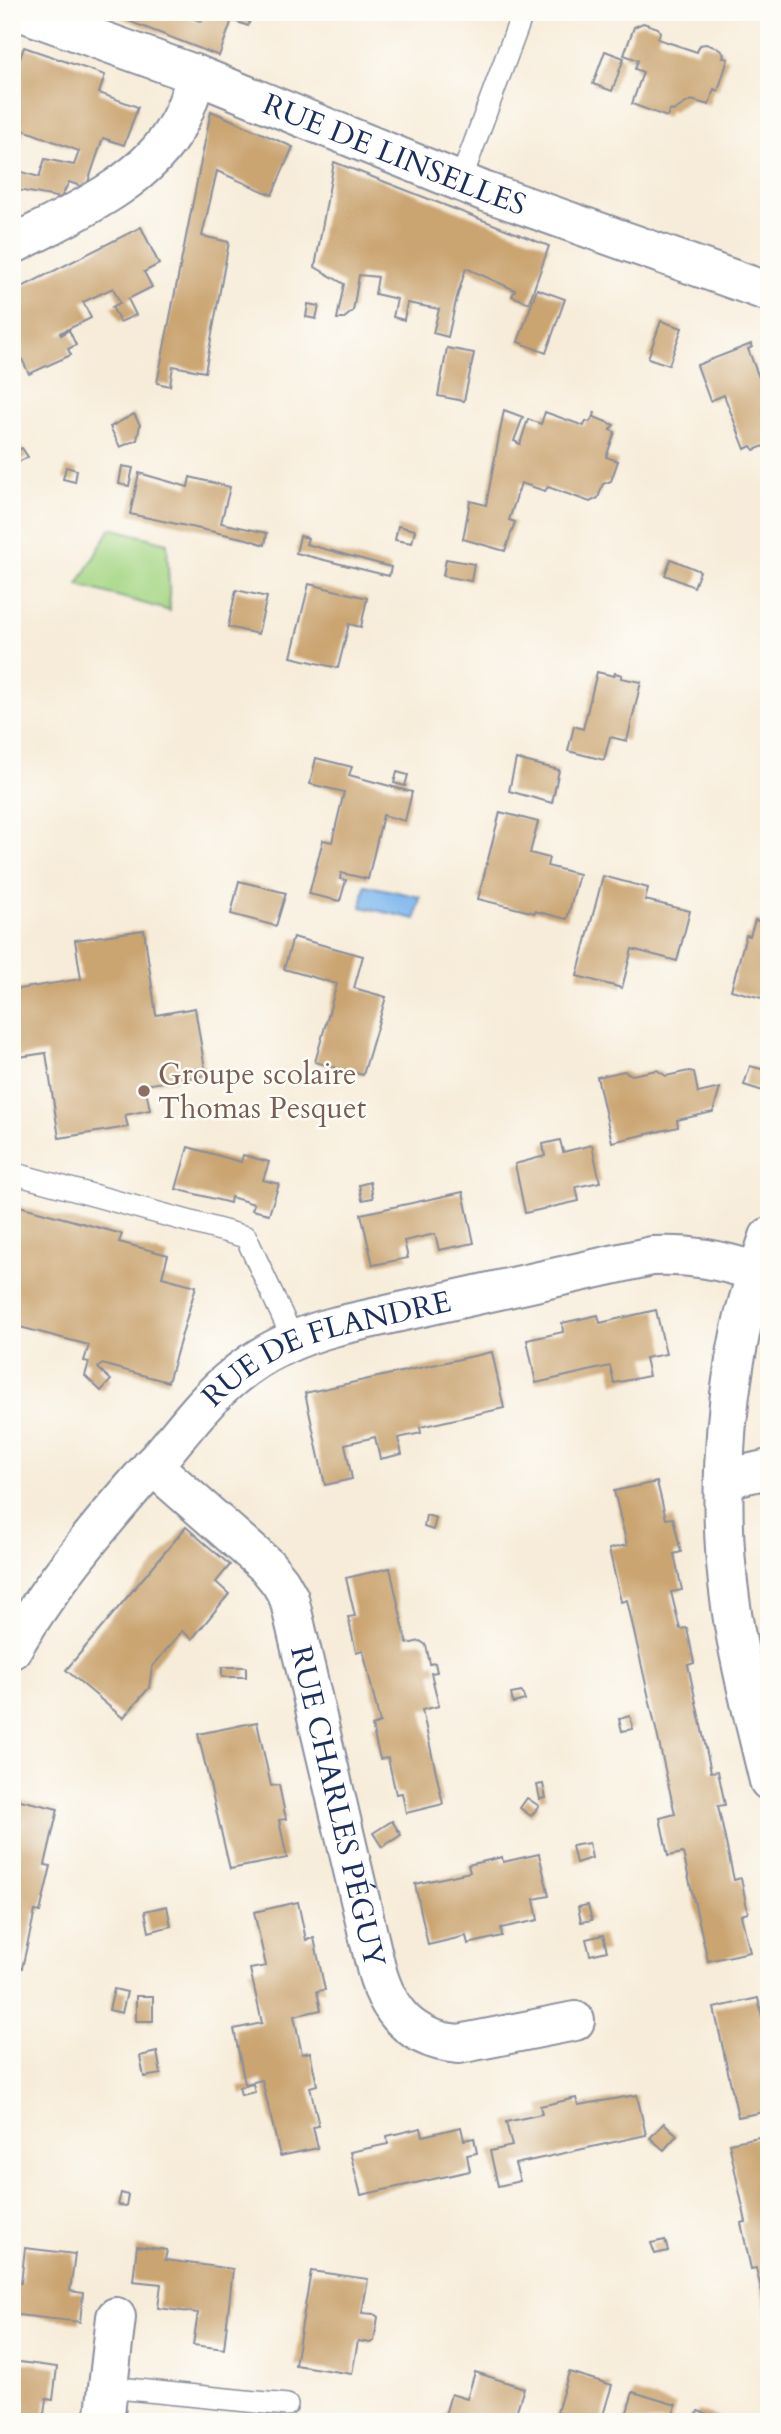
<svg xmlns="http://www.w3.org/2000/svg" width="781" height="2434" font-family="Cardo,serif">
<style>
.green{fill:#a5d684;stroke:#608271;stroke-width:2}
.water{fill:#7bb6ed;stroke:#4b72a6;stroke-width:2}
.building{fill:#caa471}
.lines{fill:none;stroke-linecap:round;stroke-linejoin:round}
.service-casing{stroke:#898e9c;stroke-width:24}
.minor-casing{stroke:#898e9c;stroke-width:42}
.tertiary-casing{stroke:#898e9c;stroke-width:42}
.service{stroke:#fff;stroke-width:21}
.minor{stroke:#fff;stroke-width:38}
.tertiary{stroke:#fff;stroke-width:38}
.education-dot{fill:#8d6e63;stroke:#fdfcf7;stroke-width:2.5}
.labels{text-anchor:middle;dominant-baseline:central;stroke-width:5;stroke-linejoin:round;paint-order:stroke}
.street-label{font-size:30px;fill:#1b2f5e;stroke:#fdfcf7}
.education-label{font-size:30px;fill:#785e54;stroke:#fdfcf7;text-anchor:start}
</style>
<rect width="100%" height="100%" fill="#fdfcf7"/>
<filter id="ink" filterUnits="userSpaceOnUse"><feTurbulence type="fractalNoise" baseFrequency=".0143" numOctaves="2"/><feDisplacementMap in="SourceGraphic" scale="14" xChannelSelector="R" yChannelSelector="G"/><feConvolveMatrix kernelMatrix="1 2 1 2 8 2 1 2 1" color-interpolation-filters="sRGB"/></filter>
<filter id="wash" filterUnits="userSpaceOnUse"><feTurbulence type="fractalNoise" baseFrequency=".00686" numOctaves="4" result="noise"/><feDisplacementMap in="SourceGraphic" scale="28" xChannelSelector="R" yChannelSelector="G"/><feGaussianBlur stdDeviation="1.57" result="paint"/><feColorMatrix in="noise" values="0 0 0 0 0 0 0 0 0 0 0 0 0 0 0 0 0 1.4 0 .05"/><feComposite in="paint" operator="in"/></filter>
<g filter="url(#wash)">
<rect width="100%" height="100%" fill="#f7ecd9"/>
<polygon class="green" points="111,528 167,543 170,611 78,585"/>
<polygon class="water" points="365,885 420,897 416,919 361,907"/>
<g id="blocks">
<g class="building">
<polygon points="120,12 178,12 202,22 205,12 253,12 248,26 232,20 219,56 118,17"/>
<polygon points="643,23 658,28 660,32 658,39 697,52 700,45 706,44 720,49 724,54 723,57 728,59 718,91 714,89 709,105 691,100 673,111 670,110 667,117 632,104 643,72 635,69 638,60 624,55 634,27"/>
<polygon points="24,47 105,75 99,93 138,107 124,145 103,138 86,188 69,182 61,198 12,189 12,169 39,177 45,159 74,165 79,151 24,130 21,140 12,137 12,62 18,64"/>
<polygon points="605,51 624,58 612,91 593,84"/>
<polygon points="211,111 293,147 272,195 217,171 202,236 229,242 205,372 173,366 170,386 157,383"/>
<polygon points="334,162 549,246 529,303 512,296 515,290 466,268 457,297 448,337 433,333 439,309 407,303 404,320 393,317 397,299 375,294 378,277 359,275 353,311 343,319 337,319 344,284 315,267"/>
<polygon points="141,227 159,264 144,272 152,287 128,299 136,315 120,322 112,307 120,303 113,288 83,302 91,318 60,333 61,335 69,330 76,345 68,349 71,355 29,374 19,353 12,356 12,292"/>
<polygon points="537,289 565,299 546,353 518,342"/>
<polygon points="308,304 319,306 316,319 306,317"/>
<polygon points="661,321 682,328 669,365 648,358"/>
<polygon points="751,344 752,347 748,349 765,393 769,391 769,444 754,450 751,446 745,449 724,395 710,401 697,365"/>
<polygon points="447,348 474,353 464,401 438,396"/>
<polygon points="504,410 523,417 514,441 520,444 528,419 541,424 545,412 584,426 586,421 590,422 595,412 594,417 614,425 610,430 615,432 606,457 618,461 611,481 603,484 598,498 590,502 548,487 545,491 521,483 509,520 515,522 505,551 463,539 470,501 486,505"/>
<polygon points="134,414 140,425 137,440 120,447 110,427"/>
<polygon points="22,448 28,457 15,464 12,453"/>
<polygon points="122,466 133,468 129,486 119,484"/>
<polygon points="66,467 77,470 75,482 63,479"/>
<polygon points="139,473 188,487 190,477 230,487 221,523 267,533 265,545 247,539 130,514"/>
<polygon points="398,526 415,530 412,543 395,540"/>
<polygon points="300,536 308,538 306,544 391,567 389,576 296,553"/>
<polygon points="446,559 474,564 471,581 443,576"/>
<polygon points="671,559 700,571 694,587 665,575"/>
<polygon points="309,584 367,598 361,627 349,624 338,668 291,657"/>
<polygon points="236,590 267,597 258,634 228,627"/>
<polygon points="597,672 614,676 615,673 622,675 621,678 641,682 627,741 610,737 604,760 568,751 574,726 583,729"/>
<polygon points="316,758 352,767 349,775 412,792 405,821 383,815 368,879 341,873 340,879 346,880 340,901 309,894 323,840 332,842 344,792 310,784"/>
<polygon points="516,759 559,770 552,803 509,791"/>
<polygon points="397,772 408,775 405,786 394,783"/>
<polygon points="500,812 538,822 530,853 549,858 547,866 579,874 567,919 535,911 535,913 478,899"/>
<polygon points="603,876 648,888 645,900 690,911 677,961 632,949 622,988 577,976"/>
<polygon points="239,881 286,893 276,926 231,914"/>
<polygon points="755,920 769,924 769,1000 731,990 746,935 750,936"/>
<polygon points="144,930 156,1015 195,1008 206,1075 145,1085 150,1110 125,1115 128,1127 59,1138 46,1053 12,1058 12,990 81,979 75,940"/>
<polygon points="293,937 363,956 354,988 386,997 363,1075 315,1062 337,984 284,969"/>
<polygon points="750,1066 769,1071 766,1092 744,1085"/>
<polygon points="657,1070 666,1076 689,1071 694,1072 698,1093 720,1088 713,1112 677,1120 678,1127 612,1142 597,1077 624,1071 632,1075"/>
<polygon points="560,1140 563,1152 592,1145 600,1182 576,1187 579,1201 525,1213 515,1164 545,1156 543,1144"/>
<polygon points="188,1147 241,1162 243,1155 269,1162 263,1180 279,1184 269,1214 252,1210 254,1204 231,1197 230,1203 176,1189"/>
<polygon points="370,1182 373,1198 362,1200 359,1185"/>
<polygon points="463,1192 474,1243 439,1250 435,1234 404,1241 408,1258 373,1265 361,1214"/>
<polygon points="12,1204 122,1234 119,1242 168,1255 162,1277 196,1286 168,1382 102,1364 98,1368 111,1380 101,1391 85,1376 89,1362 84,1361 89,1345 12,1325"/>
<polygon points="656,1310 666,1354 645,1358 649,1376 614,1383 610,1366 536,1383 527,1340 563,1332 562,1323 598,1315 600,1323"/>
<polygon points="492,1352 504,1408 420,1427 421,1433 398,1438 402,1454 380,1459 375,1437 345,1444 352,1479 325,1485 305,1393"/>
<polygon points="657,1482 666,1519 673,1518 681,1552 674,1554 682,1590 671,1592 680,1629 687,1628 694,1663 688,1665 711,1772 718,1771 725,1805 718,1806 734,1880 741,1878 748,1913 741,1915 750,1952 708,1961 683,1853 668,1856 660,1818 675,1814 627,1600 621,1602 609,1549 627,1545 614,1491"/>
<polygon points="426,1515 436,1518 433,1530 424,1527"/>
<polygon points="186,1527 230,1565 216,1582 229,1594 192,1639 182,1631 152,1667 149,1688 123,1718 66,1670"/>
<polygon points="390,1568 407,1644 420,1641 426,1645 430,1664 435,1663 437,1672 431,1673 439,1706 422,1710 443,1804 406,1813 402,1793 396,1794 388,1758 380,1759 372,1726 380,1723 363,1650 356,1652 348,1617 355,1616 346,1578"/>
<rect x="222" y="1667" width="24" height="10"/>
<polygon points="522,1692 525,1700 513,1703 511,1694"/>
<polygon points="630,1716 633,1729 622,1731 619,1719"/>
<polygon points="257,1722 271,1786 279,1785 286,1819 279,1820 287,1858 230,1869 198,1734"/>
<polygon points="543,1784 546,1798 540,1799 537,1785"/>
<polygon points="12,1798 58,1809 45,1865 51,1866 40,1912 35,1911 22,1968 12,1965"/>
<polygon points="527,1798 539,1806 531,1816 520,1808"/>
<polygon points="392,1821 401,1835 382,1847 373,1833"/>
<polygon points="589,1843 592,1858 576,1863 572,1846"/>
<polygon points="539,1854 549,1896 534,1899 538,1920 501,1928 502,1936 468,1944 466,1936 428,1945 415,1884 470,1872 468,1865 502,1857 503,1862"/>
<polygon points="298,1902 306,1940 314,1938 325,1990 317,1991 321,2010 294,2016 302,2054 310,2052 317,2085 310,2087 319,2126 313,2127 318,2148 280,2156 262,2080 245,2084 234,2029 262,2023 250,1969 266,1966 254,1912"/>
<polygon points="588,1905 592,1920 581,1922 578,1907"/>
<polygon points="167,1906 171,1926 149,1932 145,1911"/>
<polygon points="603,1935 607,1951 590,1955 586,1939"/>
<polygon points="114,1989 127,1992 122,2013 109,2010"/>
<rect x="136" y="1996" width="17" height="25"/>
<polygon points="758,1998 766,2036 769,2035 769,2111 738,2117 714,2008"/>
<polygon points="157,2052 161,2074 144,2077 140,2056"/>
<polygon points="253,2084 255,2092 241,2095 239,2087"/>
<polygon points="637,2095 646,2135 515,2164 520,2181 498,2186 490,2151 512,2146 506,2122 542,2114 540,2106 576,2098 578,2105"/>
<polygon points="664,2123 677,2135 664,2150 650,2138"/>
<polygon points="461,2127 464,2140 474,2138 477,2153 467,2155 470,2171 361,2195 350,2152 388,2144 387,2136 421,2128 423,2136"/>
<polygon points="769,2135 769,2318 768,2318 756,2268 751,2269 741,2223 746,2222 729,2143"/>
<polygon points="121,2193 128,2195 126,2206 118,2205"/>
<polygon points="665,2240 668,2251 655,2254 651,2243"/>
<polygon points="137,2246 167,2250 165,2260 233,2269 224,2349 193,2345 198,2313 158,2308 161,2284 133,2281"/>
<polygon points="25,2248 75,2254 70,2291 83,2293 80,2322 18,2315 17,2319 12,2318 12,2282 21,2283"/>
<polygon points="311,2271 368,2279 362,2313 374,2314 378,2317 374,2341 370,2343 358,2341 352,2374 295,2365"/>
<polygon points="12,2361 57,2367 53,2400 46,2399 43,2422 12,2421"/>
<polygon points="475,2372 524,2388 513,2422 443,2422 451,2394 467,2399"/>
<polygon points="569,2372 612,2385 601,2422 554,2422"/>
<polygon points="633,2392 676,2405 671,2422 624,2422"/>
<polygon points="698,2411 729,2421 729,2422 694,2422"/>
</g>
</g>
</g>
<g filter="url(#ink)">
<use href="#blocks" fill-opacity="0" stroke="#898e9c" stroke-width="2"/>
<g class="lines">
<g class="service-casing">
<g id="service">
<polyline points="460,182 523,12"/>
<polyline points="12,1173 246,1237 293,1339"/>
<polyline points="108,2387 287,2405"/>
</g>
</g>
<g class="minor-casing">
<g id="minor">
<path d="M12,245C67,216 147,183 177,125C186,110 191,92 197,75"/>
<path d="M769,1237C759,1267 748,1297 741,1329C723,1413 718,1513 730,1599C738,1660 755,1721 769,1781"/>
<path id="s1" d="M152,1465L267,1566L280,1582L289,1598L376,1968C388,2013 412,2040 459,2044L575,2021"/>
<polyline points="725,1479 769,1469"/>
<path id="s2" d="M12,1649C54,1578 110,1513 165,1451C186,1426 207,1398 233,1377C264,1351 298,1336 337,1326L652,1256C692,1254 719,1260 758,1272"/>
<polyline points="104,2422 116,2317"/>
</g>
</g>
<g class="tertiary-casing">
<g id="tertiary">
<path id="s3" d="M22,12L197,75L486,192L769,292"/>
</g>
</g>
<use href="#service" class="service"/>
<use href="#minor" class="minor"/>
<use href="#tertiary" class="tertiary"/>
</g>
</g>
<circle class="education-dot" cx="144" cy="1091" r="7"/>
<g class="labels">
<g class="street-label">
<text stroke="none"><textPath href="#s3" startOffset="399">RUE DE LINSELLES</textPath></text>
<text stroke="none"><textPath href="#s2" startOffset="450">RUE DE FLANDRE</textPath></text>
<text stroke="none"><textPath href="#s1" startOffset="406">RUE CHARLES PÉGUY</textPath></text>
</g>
<g class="education-label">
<text x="158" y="1074">Groupe scolaire<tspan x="158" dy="34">Thomas Pesquet</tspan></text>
</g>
</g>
<rect width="781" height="2434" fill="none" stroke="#fdfcf7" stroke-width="42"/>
</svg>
